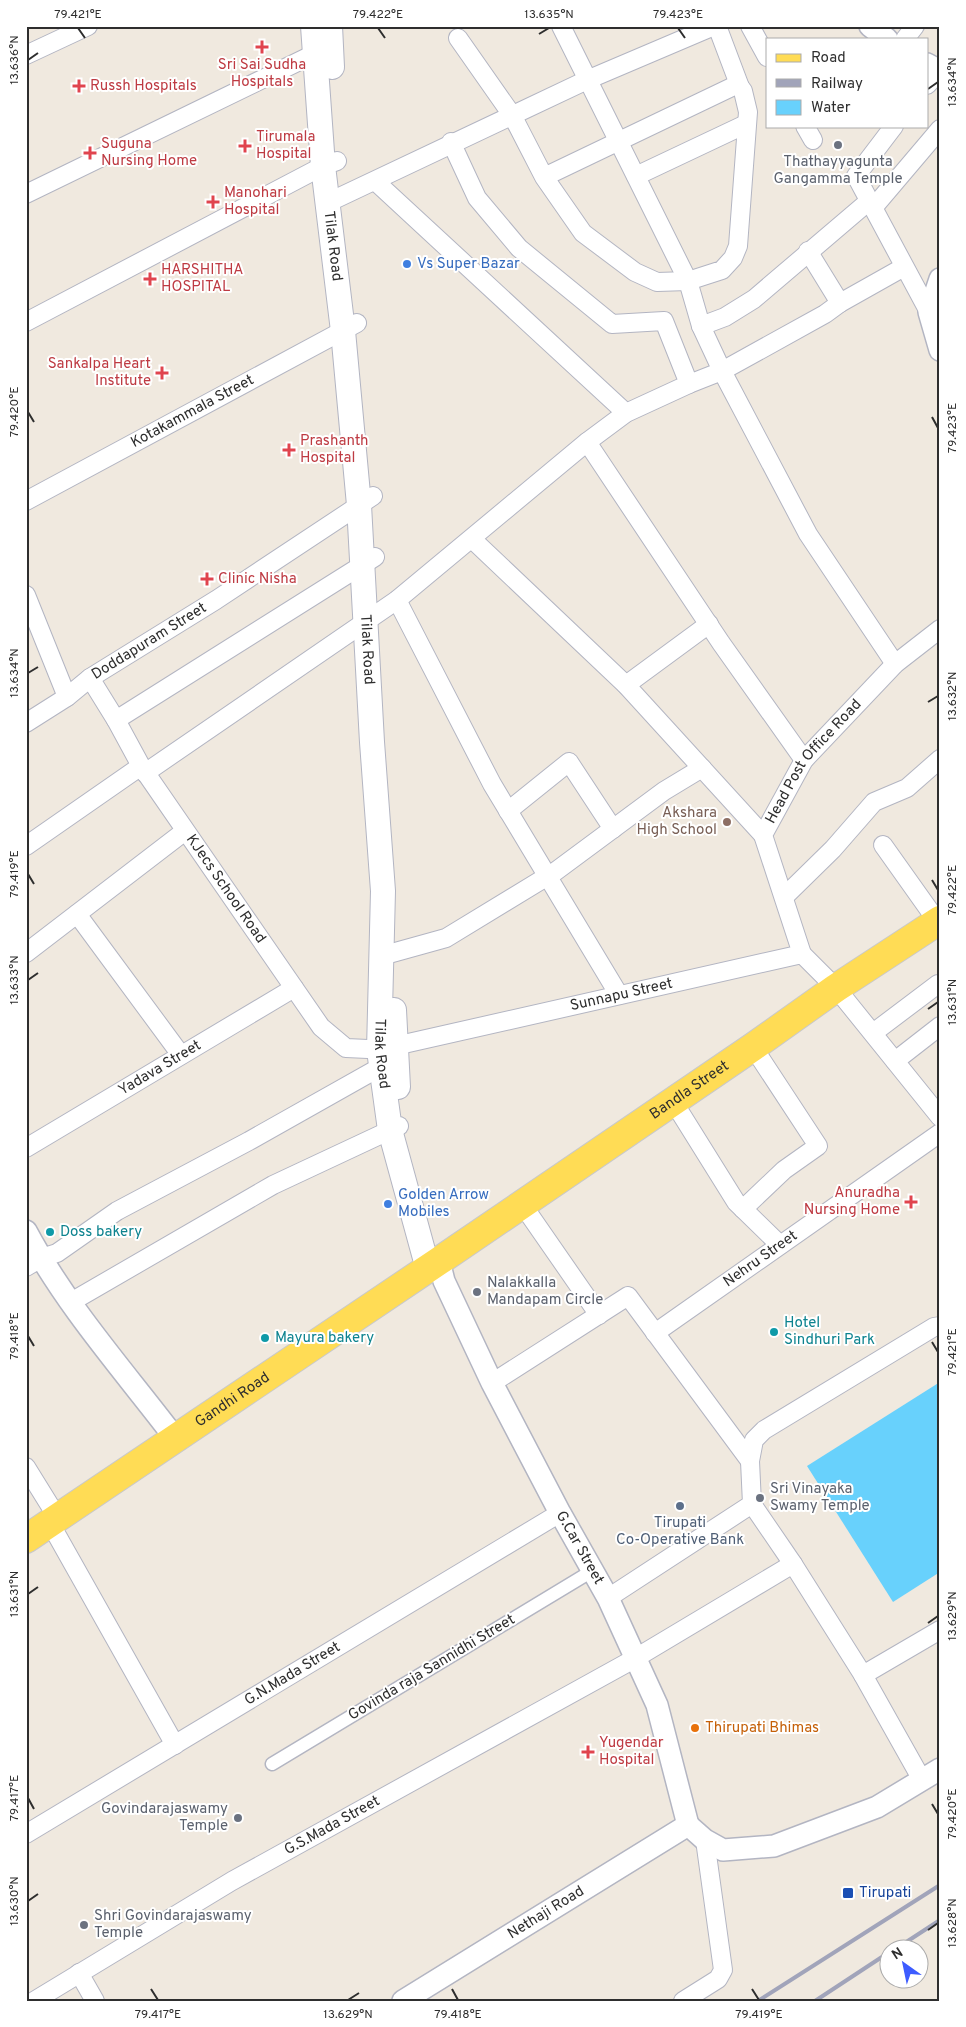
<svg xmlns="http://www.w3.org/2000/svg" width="966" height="2027" font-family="Overpass,sans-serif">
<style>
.water{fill:#68d1fc}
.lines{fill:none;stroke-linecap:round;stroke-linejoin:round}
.pedestrian-casing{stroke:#b3b5c2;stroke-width:15}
.minor-casing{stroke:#b3b5c2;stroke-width:20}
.tertiary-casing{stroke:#b3b5c2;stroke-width:24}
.secondary-casing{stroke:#b3b5c2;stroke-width:26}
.primary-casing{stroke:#c9c9c9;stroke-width:30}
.pedestrian{stroke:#fff;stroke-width:12}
.minor{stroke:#fff;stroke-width:18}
.tertiary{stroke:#fff;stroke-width:21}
.secondary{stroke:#fff;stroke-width:24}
.primary{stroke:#ffdc55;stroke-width:28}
.rail{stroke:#a1a4ba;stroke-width:4}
.ticks{fill:none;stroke:#2e2e2e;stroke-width:2}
.health-dot{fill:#e0444e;stroke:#fff;stroke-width:2}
.worship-dot{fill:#6b7280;stroke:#fff;stroke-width:2}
.shop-dot{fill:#3f7fe0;stroke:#fff;stroke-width:2}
.education-dot{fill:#8d6e63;stroke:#fff;stroke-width:2}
.culture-dot{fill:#0f9aa8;stroke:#fff;stroke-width:2}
.service-dot{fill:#5c6f8a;stroke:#fff;stroke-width:2}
.food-dot{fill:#e8710a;stroke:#fff;stroke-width:2}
.transit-dot{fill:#1a4fb4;stroke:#fff;stroke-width:2}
.labels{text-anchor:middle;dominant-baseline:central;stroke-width:4;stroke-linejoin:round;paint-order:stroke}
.health-label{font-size:15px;fill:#be3a42;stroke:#fff;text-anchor:start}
.worship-label{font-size:15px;fill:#5b616d;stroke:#fff;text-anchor:start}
.street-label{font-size:15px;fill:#2e2e2e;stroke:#fff}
.shop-label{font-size:15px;fill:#366cbe;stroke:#fff;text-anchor:start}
.education-label{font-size:15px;fill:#785e54;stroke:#fff;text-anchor:end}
.culture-label{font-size:15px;fill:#0d838f;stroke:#fff;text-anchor:start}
.service-label{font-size:15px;fill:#4e5e75;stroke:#fff}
.food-label{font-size:15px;fill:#c56008;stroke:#fff;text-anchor:start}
.transit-label{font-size:15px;fill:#164399;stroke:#fff;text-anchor:start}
.neatline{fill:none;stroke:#2e2e2e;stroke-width:2}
.ticks-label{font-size:12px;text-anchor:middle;fill:#2e2e2e}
</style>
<rect width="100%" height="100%" fill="#f0e9df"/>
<polygon class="water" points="940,1382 940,1572 893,1602 807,1466"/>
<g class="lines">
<g class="pedestrian-casing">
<polyline id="pedestrian" points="272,1764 592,1571"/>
</g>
<g class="minor-casing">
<g id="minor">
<polyline points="561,26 688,281 701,326 722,371 808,534 895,664"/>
<polyline points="717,26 740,87"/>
<polyline points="750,26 767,57"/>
<polyline points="458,38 512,115 544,177 583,233 635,272 657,282 688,281 722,270 733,258 738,246 748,112 743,91 740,87 734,86 544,177"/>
<polyline points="905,39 915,26"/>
<polyline points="26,55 88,26"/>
<polyline points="927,85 940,71"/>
<polyline points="805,126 813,140"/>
<polyline points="894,126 856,176 929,312"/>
<polyline points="451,142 477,198 519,248 612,324 664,321 689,384 626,413 587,442"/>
<polyline points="636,176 746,124"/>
<polyline points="375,181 626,413"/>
<polyline points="26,194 316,53"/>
<polyline points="327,203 587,80 714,26"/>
<polyline points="873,208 940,129"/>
<polyline points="808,251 840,303"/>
<polyline points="26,322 323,166 337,161"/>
<polyline points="701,326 725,317 754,299 869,201"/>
<polyline points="689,384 722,371 825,314 840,303 904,267"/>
<path id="s1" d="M26,501L357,323"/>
<polyline points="472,539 626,685 763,835"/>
<polyline points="26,595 67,697"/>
<polyline points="397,600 492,784 619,995"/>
<path id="s2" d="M90,678L116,720L141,766L321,1027L346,1048L390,1050"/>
<polyline points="626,685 709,624"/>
<polyline points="116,720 375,557"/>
<path id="s3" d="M26,723L67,697L90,678L216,600L373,496"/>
<polyline points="145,773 397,600 587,442 721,643 804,760"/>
<polyline points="508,811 569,762 613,829"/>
<polyline points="883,845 937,921"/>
<polyline points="26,846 141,766"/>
<polyline points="784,897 833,849 874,802 907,788 940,759"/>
<polyline points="77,914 181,1055"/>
<polyline points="26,953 185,831"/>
<polyline points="392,953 446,938 556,871 664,791 702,768"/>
<path id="s4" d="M802,954L763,835L804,760L895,664L940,629"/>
<polyline points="873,1033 938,984 940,986"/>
<path id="s5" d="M395,1046L802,954L836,988L940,1117"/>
<polyline points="895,1061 940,1026"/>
<polyline points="673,1101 736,1202 780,1245"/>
<path id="s6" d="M26,1148L294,988"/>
<polyline points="522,1204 599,1315"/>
<polyline points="743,1209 784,1170 818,1146 753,1047"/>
<polyline points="26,1267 41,1258 57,1253 117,1211 249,1141 391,1061"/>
<polyline points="71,1302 273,1185 399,1126"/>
<path id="s7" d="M655,1333L940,1133"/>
<polyline points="492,1383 628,1296 750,1461"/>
<polyline points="26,1467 57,1517"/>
<polyline points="752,1504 793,1564 863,1675 940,1630"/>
<polyline points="50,1523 175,1745"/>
<polyline points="608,1598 752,1504 750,1461 754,1440 764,1430 934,1327 940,1326"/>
<polyline points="863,1675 922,1780"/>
<path id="s8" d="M26,1834L560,1513"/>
<polyline points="79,1973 95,2001"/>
<path id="s9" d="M34,2001L232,1881L634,1659L793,1564"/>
<polyline points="683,2001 718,1979 723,1970 705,1840"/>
</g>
</g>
<g class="tertiary-casing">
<g id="tertiary">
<polyline points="870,26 887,39"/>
<polyline points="927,64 940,71"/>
<polyline points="940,279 929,312 940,350"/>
<path d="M26,1231C66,1306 124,1371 175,1438"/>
<path id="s10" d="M439,1261L444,1281L492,1383L560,1513L608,1598L657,1705L688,1825"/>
<polyline points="688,1825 705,1840 723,1850 774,1846 877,1807 940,1769"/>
<path id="s11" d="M403,2001L688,1825"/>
</g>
</g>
<g class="secondary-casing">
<g id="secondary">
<path id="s12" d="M313,26L323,166L343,331L359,505L372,742L383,891L379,1050L390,1130L428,1269"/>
<polyline points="330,26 332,67"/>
<polyline points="394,1010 398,1087"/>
</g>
</g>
<g class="primary-casing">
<g id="primary">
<path id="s13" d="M26,1539L439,1261L753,1047L836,988L940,920"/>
</g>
</g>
<use href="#pedestrian" class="pedestrian"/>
<use href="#minor" class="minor"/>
<use href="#tertiary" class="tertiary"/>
<use href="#secondary" class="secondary"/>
<use href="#primary" class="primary"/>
<g class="rail">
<polyline points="894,1950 940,1920"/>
<polyline points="758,2001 940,1885"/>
<polyline points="815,2001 888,1953"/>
</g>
</g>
<path class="ticks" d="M78,28L85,38M378,28L385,38M678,28L685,38M539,34L549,28M28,60L38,53M928,89L938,82M28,412L34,422M932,417L938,428M28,673L38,667M928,702L938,696M28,874L34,884M932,880L938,890M28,980L38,973M928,1009L938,1002M28,1336L34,1346M932,1342L938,1352M28,1594L38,1587M928,1623L938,1616M28,1798L34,1809M932,1804L938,1814M28,1901L38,1894M928,1930L938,1923M151,1989L158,2000M452,1989L458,2000M752,1989L759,2000M348,2000L359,1993"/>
<g class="health-dot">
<path d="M259.5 39.5h5v5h5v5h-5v5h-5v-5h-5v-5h5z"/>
<path d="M76.5 78.5h5v5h5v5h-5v5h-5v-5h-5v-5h5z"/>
<path d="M242.5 138.5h5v5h5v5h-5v5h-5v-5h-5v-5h5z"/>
<path d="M87.5 145.5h5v5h5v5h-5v5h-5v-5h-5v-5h5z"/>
<path d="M210.5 194.5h5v5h5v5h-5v5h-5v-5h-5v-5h5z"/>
<path d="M147.5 271.5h5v5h5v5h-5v5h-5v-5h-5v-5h5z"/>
<path d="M159.5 365.5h5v5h5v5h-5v5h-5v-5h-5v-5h5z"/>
<path d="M286.5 442.5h5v5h5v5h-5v5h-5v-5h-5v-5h5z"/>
<path d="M204.5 571.5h5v5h5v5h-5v5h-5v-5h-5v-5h5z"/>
<path d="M908.5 1194.5h5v5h5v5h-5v5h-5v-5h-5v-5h5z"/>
<path d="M585.5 1744.5h5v5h5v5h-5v5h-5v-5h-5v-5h5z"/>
</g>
<g class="worship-dot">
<circle cx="838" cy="145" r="5"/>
<circle cx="477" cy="1292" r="5"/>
<circle cx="760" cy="1498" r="5"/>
<circle cx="238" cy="1818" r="5"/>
<circle cx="84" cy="1925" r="5"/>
</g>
<g class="shop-dot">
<circle cx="407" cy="264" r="5"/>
<circle cx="388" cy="1204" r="5"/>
</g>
<circle class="education-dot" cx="727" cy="822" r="5"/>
<g class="culture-dot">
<circle cx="50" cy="1232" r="5"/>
<circle cx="774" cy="1332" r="5"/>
<circle cx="265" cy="1338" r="5"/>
</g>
<circle class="service-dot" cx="680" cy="1506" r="5"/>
<circle class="food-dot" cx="695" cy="1728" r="5"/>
<rect class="transit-dot" x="842" y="1887" width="12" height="12" rx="2.5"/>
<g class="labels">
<g class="health-label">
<text x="262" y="65" text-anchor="middle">Sri Sai Sudha<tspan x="262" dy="17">Hospitals</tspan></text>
<text x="90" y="86">Russh Hospitals</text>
<text x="256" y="137">Tirumala<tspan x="256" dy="17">Hospital</tspan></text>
<text x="101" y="144">Suguna<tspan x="101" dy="17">Nursing Home</tspan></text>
<text x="224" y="193">Manohari<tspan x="224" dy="17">Hospital</tspan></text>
<text x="161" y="270">HARSHITHA<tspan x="161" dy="17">HOSPITAL</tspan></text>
<text x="151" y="364" text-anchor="end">Sankalpa Heart<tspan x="151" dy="17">Institute</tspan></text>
<text x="300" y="441">Prashanth<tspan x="300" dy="17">Hospital</tspan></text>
<text x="218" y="579">Clinic Nisha</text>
<text x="900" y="1193" text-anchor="end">Anuradha<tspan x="900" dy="17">Nursing Home</tspan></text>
<text x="599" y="1743">Yugendar<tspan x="599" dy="17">Hospital</tspan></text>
</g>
<g class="worship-label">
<text x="838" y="162" text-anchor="middle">Thathayyagunta<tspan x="838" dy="17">Gangamma Temple</tspan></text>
<text x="487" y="1283">Nalakkalla<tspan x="487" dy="17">Mandapam Circle</tspan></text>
<text x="770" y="1489">Sri Vinayaka<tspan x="770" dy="17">Swamy Temple</tspan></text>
<text x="228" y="1809" text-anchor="end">Govindarajaswamy<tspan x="228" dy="17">Temple</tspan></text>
<text x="94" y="1916">Shri Govindarajaswamy<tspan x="94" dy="17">Temple</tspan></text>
</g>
<g class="street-label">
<text stroke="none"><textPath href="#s12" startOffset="221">Tilak Road</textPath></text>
<text stroke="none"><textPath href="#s1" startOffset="189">Kotakammala Street</textPath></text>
<text stroke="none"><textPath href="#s3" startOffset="148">Doddapuram Street</textPath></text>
<text stroke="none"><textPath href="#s12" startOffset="626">Tilak Road</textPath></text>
<text stroke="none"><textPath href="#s4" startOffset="215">Head Post Office Road</textPath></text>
<text stroke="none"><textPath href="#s2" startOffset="251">KJecs School Road</textPath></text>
<text stroke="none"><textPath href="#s5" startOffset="232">Sunnapu Street</textPath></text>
<text stroke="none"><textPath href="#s12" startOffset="1031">Tilak Road</textPath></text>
<text stroke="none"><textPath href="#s6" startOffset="156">Yadava Street</textPath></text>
<text stroke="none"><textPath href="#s13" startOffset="801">Bandla Street</textPath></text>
<text stroke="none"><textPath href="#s7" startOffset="129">Nehru Street</textPath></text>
<text stroke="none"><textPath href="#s13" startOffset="249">Gandhi Road</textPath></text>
<text stroke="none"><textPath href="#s10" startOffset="320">G.Car Street</textPath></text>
<text transform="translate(432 1668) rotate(-31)">Govinda raja Sannidhi Street</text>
<text stroke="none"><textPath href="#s8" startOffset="311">G.N.Mada Street</textPath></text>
<text stroke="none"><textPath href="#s9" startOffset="346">G.S.Mada Street</textPath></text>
<text stroke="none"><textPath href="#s11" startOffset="168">Nethaji Road</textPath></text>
</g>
<g class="shop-label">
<text x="417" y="264">Vs Super Bazar</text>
<text x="398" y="1195">Golden Arrow<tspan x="398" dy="17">Mobiles</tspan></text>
</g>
<g class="education-label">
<text x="717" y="813">Akshara<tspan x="717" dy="17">High School</tspan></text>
</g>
<g class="culture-label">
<text x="60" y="1232">Doss bakery</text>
<text x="784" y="1323">Hotel<tspan x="784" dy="17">Sindhuri Park</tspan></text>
<text x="275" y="1338">Mayura bakery</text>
</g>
<g class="service-label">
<text x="680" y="1523">Tirupati<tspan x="680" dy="17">Co-Operative Bank</tspan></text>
</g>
<g class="food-label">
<text x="705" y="1728">Thirupati Bhimas</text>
</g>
<g class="transit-label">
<text x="859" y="1893">Tirupati</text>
</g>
</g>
<rect width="966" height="2027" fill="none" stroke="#ffffff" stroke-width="55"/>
<rect x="766" y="38" width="162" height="90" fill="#ffffff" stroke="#ababab"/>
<rect x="776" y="54" width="25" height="8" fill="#ffdc55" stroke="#ababab"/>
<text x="811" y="62" font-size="15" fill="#2e2e2e">Road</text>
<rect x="776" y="79" width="25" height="8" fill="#a1a4ba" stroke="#ababab"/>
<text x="811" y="88" font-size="15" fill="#2e2e2e">Railway</text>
<rect x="776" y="100" width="25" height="15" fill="#68d1fc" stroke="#ababab"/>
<text x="811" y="112" font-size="15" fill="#2e2e2e">Water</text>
<g transform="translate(904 1964) rotate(327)"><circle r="24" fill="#ffffff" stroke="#ababab"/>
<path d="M0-4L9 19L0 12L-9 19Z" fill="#3d5cff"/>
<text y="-8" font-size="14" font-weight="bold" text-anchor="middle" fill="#2e2e2e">N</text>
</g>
<rect x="28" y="28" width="910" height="1972" class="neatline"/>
<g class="ticks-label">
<text x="78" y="18">79.421°E</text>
<text x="378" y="18">79.422°E</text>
<text x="549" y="18">13.635°N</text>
<text x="678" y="18">79.423°E</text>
<text transform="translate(14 60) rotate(-90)" y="4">13.636°N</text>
<text transform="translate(952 82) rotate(-90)" y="4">13.634°N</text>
<text transform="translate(14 412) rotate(-90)" y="4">79.420°E</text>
<text transform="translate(952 428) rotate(-90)" y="4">79.423°E</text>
<text transform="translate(14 673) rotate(-90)" y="4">13.634°N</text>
<text transform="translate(952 696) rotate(-90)" y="4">13.632°N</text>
<text transform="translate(14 874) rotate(-90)" y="4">79.419°E</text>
<text transform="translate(952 890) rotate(-90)" y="4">79.422°E</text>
<text transform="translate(14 980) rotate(-90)" y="4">13.633°N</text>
<text transform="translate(952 1002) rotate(-90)" y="4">13.631°N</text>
<text transform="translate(14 1336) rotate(-90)" y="4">79.418°E</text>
<text transform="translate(952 1352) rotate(-90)" y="4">79.421°E</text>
<text transform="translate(14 1594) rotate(-90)" y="4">13.631°N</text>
<text transform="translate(952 1616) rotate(-90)" y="4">13.629°N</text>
<text transform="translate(14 1798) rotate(-90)" y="4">79.417°E</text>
<text transform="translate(952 1814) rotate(-90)" y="4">79.420°E</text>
<text transform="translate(14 1901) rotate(-90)" y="4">13.630°N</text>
<text transform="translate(952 1923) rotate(-90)" y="4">13.628°N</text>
<text x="158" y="2018">79.417°E</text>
<text x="348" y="2018">13.629°N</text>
<text x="458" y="2018">79.418°E</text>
<text x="759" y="2018">79.419°E</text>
</g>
</svg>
